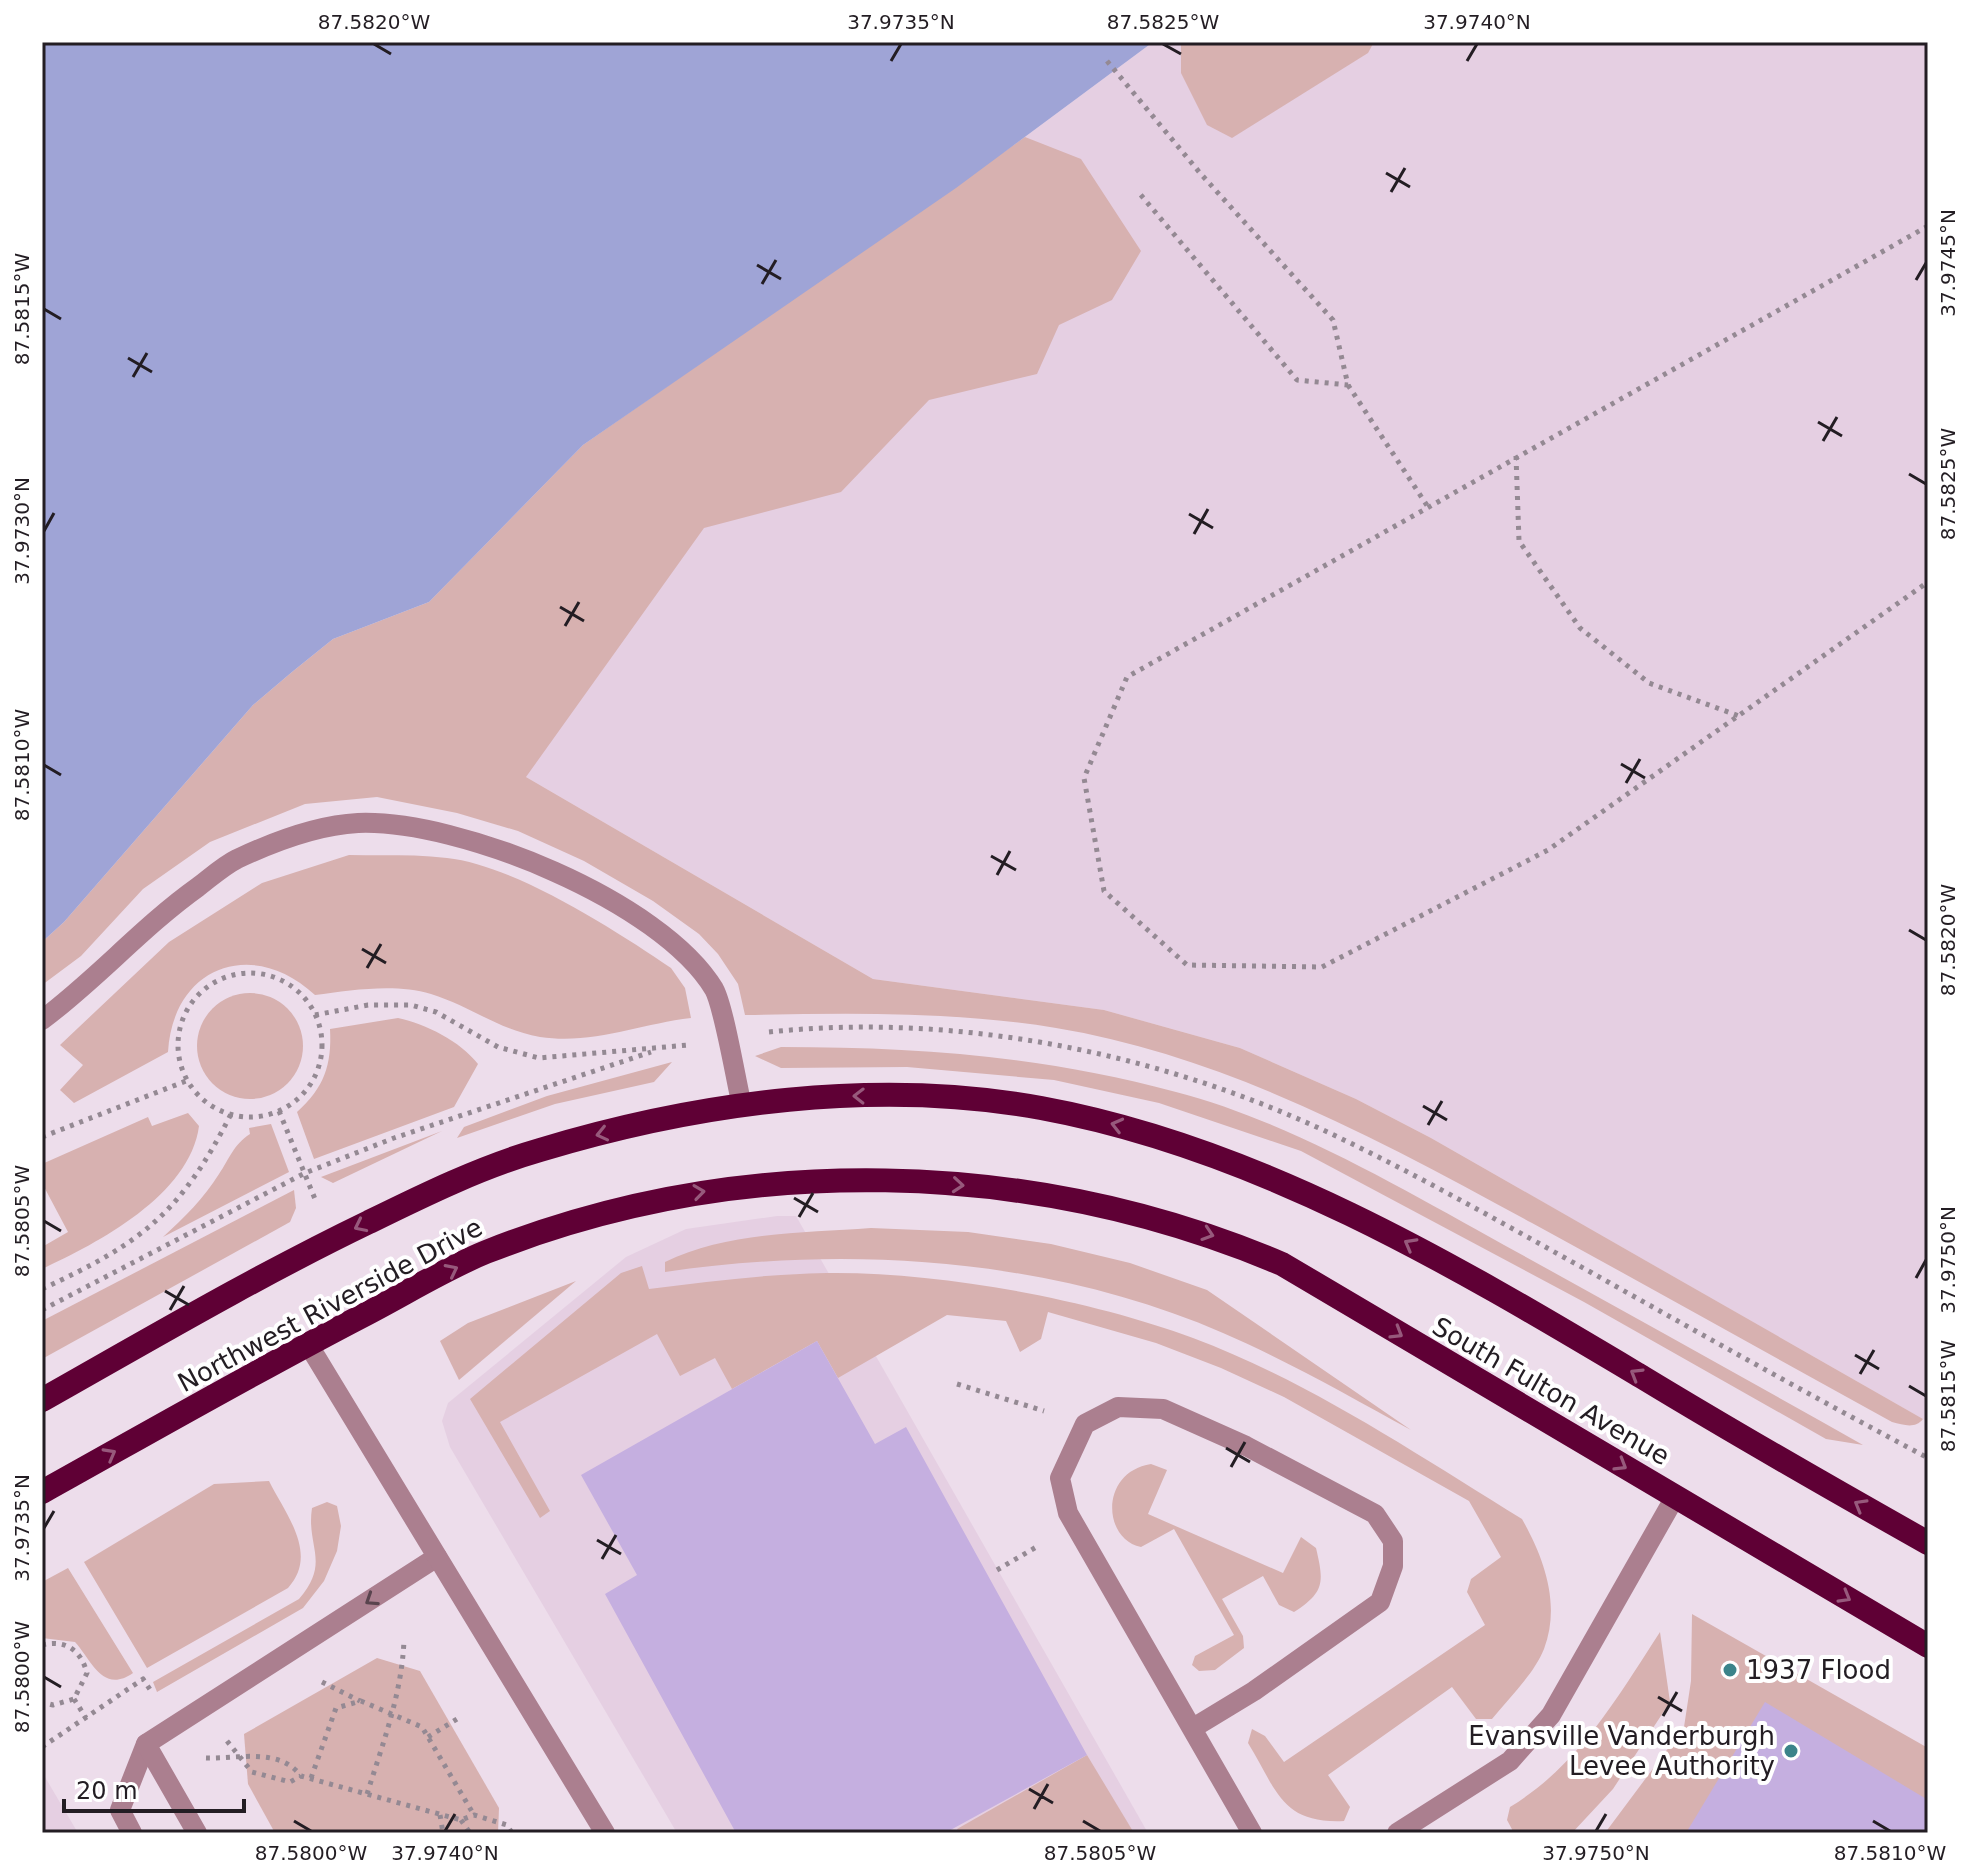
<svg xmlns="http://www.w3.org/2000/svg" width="1970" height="1875" font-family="'DejaVu Sans',sans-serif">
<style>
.built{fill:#e5cfe2}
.green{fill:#d7b1b0}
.water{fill:#9fa4d6}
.building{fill:#c5afe0}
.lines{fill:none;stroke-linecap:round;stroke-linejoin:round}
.path{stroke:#948993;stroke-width:5;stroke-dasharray:4 6;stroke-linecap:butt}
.lane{stroke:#ab7f8f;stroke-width:20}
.street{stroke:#ab7f8f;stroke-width:20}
.highway{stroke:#5f0035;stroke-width:24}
.oneway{stroke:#97597c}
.oneway2{stroke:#59444e}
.ticks{fill:none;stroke:#231d23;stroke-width:3}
.poi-dot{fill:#3b838a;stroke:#fff;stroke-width:3}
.labels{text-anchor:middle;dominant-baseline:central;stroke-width:8;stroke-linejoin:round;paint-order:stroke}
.street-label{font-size:26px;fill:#231d23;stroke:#fff}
.poi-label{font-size:26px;fill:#231d23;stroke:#fff;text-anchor:start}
.neatline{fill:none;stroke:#231d23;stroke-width:3}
.ticks-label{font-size:20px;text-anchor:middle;fill:#231d23}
</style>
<rect width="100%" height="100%" fill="#edddeb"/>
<g class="built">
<polygon points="1153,42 1928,42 1928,1422 1431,1138 1356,1099 1240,1048 1104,1010 873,979 464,741 429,602 583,445 956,188"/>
<polygon points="777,1216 796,1216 1148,1833 677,1833 450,1447 442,1421 448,1403 626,1257 686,1229"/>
<polygon points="42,1772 78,1833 42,1833"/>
</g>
<g class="green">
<polygon points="1181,42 1374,42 1368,53 1232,138 1207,125 1181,73"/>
<path d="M1025,137L1081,159L1141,251L1112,300L1059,325L1037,374L929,400L841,492L704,528L526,777L873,979L1104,1010L1240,1048L1356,1099L1431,1138L1923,1419C1915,1429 1904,1425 1892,1422C1772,1356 1653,1289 1532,1223C1383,1142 1226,1056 1056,1028C953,1011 848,1013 745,1015L738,984L718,954L699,934L653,901L584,861L518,831L457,813L377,797L305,804L210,842L143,889L81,956L42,985V942L64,922L253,705L292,672L333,639L429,602L583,445Z"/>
<path d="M349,855C381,856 415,854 447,858C514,865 615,930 671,968L685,988L691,1018C639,1024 593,1045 540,1037C499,1030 470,1006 431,994C395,983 352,990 315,995C253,937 173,966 168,1052L74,1103L60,1090L83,1065L60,1045L169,942L262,883Z"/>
<circle cx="250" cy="1046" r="53"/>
<path d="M398,1018C426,1024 460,1041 478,1064L454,1107L314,1159L297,1112C324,1088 332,1065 330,1029Z"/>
<path d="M781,1047C919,1047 1042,1056 1176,1092C1288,1121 1403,1189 1504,1245C1624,1311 1744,1378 1863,1445L1826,1439L1584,1302L1301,1151L1159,1103L1054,1080L907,1067L781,1068L755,1056Z"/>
<polygon points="672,1062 654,1082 555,1104 457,1138 464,1127 547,1096"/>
<path d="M188,1113L199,1126C190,1195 98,1243 42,1269V1247L68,1232L42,1183V1164L148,1117L152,1126Z"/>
<path d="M271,1124L289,1172L163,1237C184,1218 204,1198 219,1174C230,1158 233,1145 250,1134L249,1128Z"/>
<polygon points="442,1131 333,1183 321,1177"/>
<polygon points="294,1190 296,1208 290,1222 42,1359 42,1321"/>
<path d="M871,1228L968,1232L1051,1244L1130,1263L1207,1290L1411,1430C1349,1396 1288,1361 1223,1333C1050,1258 850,1245 665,1272V1262C727,1232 803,1233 871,1228Z"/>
<path d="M642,1266L649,1289C699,1283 749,1276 800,1274C917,1267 1083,1297 1193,1338C1310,1382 1416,1454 1522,1519C1544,1558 1561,1604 1544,1649C1534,1674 1509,1698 1492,1719H1476L1452,1687L1328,1775L1350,1807L1344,1821C1281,1824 1277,1790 1248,1743L1252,1729L1265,1736L1284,1762L1485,1625L1467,1592L1471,1579L1501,1557L1469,1501L1284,1397L1221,1368L1156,1343L1048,1312L1041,1339L1020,1352L1006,1321L947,1315L838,1378L817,1341L732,1389L715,1358L680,1376L657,1334L500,1422L550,1511L540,1518L470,1399L621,1273Z"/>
<polygon points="576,1281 459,1380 440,1341 468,1323"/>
<path d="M1151,1464L1167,1470L1148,1514L1283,1573L1301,1537L1316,1548C1324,1582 1325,1592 1294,1612L1279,1605L1263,1576L1222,1599L1243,1636L1244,1648L1215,1670L1199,1671L1192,1665L1195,1656L1234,1635L1174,1529L1141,1547C1102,1539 1100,1472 1151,1464Z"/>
<path d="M269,1481C286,1515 319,1554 288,1588L147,1668L84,1562L214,1484Z"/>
<path d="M327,1502L337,1506L341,1526L337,1551L324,1581L303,1608L157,1692L153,1682L299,1599C331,1562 306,1547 312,1508Z"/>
<path d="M68,1568L133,1673C103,1694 92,1661 75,1642L42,1638V1582Z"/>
<polygon points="1692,1614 1928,1748 1928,1800 1686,1833 1605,1833 1684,1727 1691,1681"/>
<path d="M1660,1632L1670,1702L1613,1789L1572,1833H1514L1507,1820L1510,1807C1579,1765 1617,1698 1660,1632Z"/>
<polygon points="377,1658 420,1671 499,1808 498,1833 275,1833 248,1784 244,1734"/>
<polygon points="1087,1755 1134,1833 959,1833 957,1829"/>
</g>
<polygon class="water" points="42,42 1153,42 956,188 583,445 429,602 333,639 292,672 253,705 64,922 42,942"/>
<g class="building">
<polygon points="817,1341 875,1444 906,1427 1087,1755 945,1833 736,1833 605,1594 637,1575 581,1475"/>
<polygon points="1765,1702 1928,1800 1928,1833 1686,1833"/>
</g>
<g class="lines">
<g class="path">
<polyline points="1107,61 1200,173 1333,320 1348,385 1297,380 1140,194"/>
<polyline points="1928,226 1127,677 1084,778 1104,891 1187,965 1322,967 1548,850 1928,582"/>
<polyline points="1348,385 1428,507"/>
<polyline points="1516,456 1519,541 1580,628 1649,683 1739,716"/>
<circle cx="250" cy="1045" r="72"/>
<polyline points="315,1015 368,1005 411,1005 436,1012 498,1047 539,1058 688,1045"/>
<path d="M769,1032C961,1012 1166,1054 1340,1138C1423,1178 1504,1224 1585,1269C1699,1333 1813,1397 1928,1458"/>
<polyline points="279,1111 315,1199"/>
<polyline points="42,1137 186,1081"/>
<path d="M42,1289C142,1243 181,1213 231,1114"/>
<polyline points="42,1310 305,1173 394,1138 651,1052"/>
<polyline points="957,1384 1044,1411"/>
<polyline points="997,1570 1038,1546"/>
<path d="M42,1645C65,1639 81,1650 87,1673L74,1699L53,1705L42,1702"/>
<polyline points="322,1682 360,1701"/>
<polyline points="74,1699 86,1718"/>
<polyline points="428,1737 457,1719"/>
<polyline points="227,1741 252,1772 290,1782 301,1776"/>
<polyline points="42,1747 143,1679 151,1691"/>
<path d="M206,1758C238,1759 279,1747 301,1776L461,1820L474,1815L507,1825L512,1833"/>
<polyline points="311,1778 336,1708 361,1701 422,1727 474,1815"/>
<path d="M367,1794C383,1743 402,1693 404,1640"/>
<polyline points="440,1815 443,1833"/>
<polyline points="461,1820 470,1833"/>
</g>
<g class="lane">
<path d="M42,1020C97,979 142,927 198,887C210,878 223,866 237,859C273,842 318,825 358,823C459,819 661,901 714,989C724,1007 736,1081 742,1106"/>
<polyline points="1193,1728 1254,1691 1380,1602 1393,1566 1393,1541 1375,1514 1246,1446 1163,1409 1118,1407 1085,1424 1060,1478 1068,1513 1252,1833"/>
<polyline points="132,1833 120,1810 146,1744"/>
<polyline points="197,1833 146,1744 437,1557"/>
</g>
<g class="street">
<polyline points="308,1344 605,1833"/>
<polyline points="1397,1833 1510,1761 1551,1715 1675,1497"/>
</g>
<g class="highway">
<path d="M42,1400C150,1339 257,1276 369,1222C424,1195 481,1167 540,1150C699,1102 877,1078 1041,1108C1259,1148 1454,1265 1642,1377C1736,1434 1832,1489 1928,1543"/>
<path d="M42,1492C148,1433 254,1372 362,1316C403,1295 444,1269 486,1252C741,1151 1031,1158 1282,1264L1928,1646"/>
</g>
</g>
<defs><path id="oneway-chevron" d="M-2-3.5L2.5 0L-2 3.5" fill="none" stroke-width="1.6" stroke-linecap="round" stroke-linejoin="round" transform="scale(2)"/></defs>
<g class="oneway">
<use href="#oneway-chevron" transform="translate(859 1096) rotate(-179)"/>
<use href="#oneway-chevron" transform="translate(1117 1125) rotate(-166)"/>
<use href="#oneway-chevron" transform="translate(602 1134) rotate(167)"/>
<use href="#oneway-chevron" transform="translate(958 1185) rotate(5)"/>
<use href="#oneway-chevron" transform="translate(699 1192) rotate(-8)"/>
<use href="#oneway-chevron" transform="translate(360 1226) rotate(154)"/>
<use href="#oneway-chevron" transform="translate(1208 1234) rotate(18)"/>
<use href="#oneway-chevron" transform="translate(1410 1244) rotate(-151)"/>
<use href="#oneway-chevron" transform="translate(452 1270) rotate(-27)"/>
<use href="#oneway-chevron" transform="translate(1397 1333) rotate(31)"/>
<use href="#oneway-chevron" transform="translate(1636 1374) rotate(-149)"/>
<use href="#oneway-chevron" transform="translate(110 1454) rotate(-29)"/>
<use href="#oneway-chevron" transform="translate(1621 1465) rotate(31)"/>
<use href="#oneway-chevron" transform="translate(1860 1505) rotate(-150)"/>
<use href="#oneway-chevron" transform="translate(1845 1597) rotate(30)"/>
</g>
<use class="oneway2" href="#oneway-chevron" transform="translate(371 1600) rotate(147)"/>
<path class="ticks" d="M374,44L391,54M1163,44L1181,54M891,61L901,44M1467,61L1477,44M1386,173L1410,187M1391,192L1405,168M757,265L781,279M1916,280L1926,263M762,284L776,260M44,309L61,319M128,358L152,372M133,377L147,353M1818,422L1842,436M1823,441L1837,417M1909,474L1926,484M1189,514L1213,528M44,531L54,513M1194,534L1208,509M560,607L584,621M565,626L579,602M1621,764L1645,778M44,765L61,775M1626,783L1640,759M991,856L1016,870M997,875L1010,851M1909,930L1926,940M362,949L386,963M367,968L381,944M1423,1106L1447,1120M1428,1125L1442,1101M794,1198L818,1212M799,1217L813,1193M44,1221L61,1231M1916,1278L1926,1260M165,1291L189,1305M170,1310L184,1286M1855,1355L1879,1369M1860,1374L1874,1350M1909,1386L1926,1396M1226,1448L1250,1462M1231,1467L1245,1442M44,1528L54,1511M597,1540L621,1554M602,1559L616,1535M44,1677L61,1687M1658,1697L1682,1711M1663,1716L1677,1692M1029,1789L1053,1803M1034,1809L1048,1784M294,1821L311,1831M1083,1821L1100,1831M1873,1821L1890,1831M445,1831L455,1814M1596,1831L1606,1814"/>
<g class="poi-dot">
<circle cx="1730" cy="1670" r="8"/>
<circle cx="1791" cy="1751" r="8"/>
</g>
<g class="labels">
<g class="street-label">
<text transform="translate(330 1305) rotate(-28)">Northwest Riverside Drive</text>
<text transform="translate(1551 1391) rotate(30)">South Fulton Avenue</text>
</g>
<g class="poi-label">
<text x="1746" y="1670">1937 Flood</text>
<text x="1775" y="1736" text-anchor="end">Evansville Vanderburgh<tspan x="1775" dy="30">Levee Authority</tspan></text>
</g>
</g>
<rect width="1970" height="1875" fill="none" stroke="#ffffff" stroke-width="88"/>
<path d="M64 1799v12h180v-12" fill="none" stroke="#231d23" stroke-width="4"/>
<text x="76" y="1799" font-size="24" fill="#231d23" stroke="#ffffff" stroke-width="6" paint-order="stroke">20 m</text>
<rect x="44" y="44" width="1882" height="1787" class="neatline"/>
<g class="ticks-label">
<text x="374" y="29">87.5820°W</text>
<text x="901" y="29">37.9735°N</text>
<text x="1163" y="29">87.5825°W</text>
<text x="1477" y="29">37.9740°N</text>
<text transform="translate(1948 263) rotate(-90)" y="7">37.9745°N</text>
<text transform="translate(22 309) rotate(-90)" y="7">87.5815°W</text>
<text transform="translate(1948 484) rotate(-90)" y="7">87.5825°W</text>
<text transform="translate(22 531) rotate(-90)" y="7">37.9730°N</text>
<text transform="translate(22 765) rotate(-90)" y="7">87.5810°W</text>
<text transform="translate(1948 940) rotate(-90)" y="7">87.5820°W</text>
<text transform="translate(22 1221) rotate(-90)" y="7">87.5805°W</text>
<text transform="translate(1948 1260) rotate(-90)" y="7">37.9750°N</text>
<text transform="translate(1948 1396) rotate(-90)" y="7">87.5815°W</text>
<text transform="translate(22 1528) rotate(-90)" y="7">37.9735°N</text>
<text transform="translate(22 1677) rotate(-90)" y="7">87.5800°W</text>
<text x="311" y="1860">87.5800°W</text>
<text x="445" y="1860">37.9740°N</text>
<text x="1100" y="1860">87.5805°W</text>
<text x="1596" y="1860">37.9750°N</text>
<text x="1890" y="1860">87.5810°W</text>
</g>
</svg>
